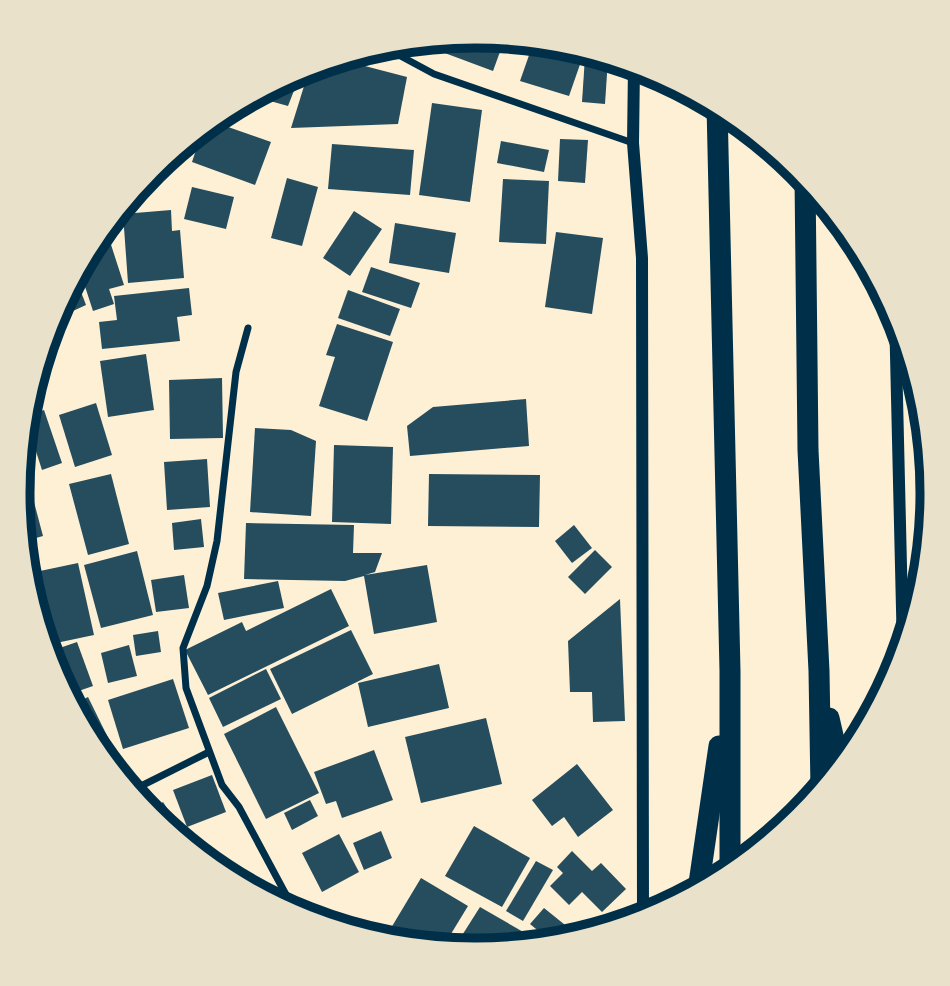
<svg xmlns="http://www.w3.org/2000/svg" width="950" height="986" font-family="'Titillium Web',sans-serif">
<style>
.building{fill:#264d5e}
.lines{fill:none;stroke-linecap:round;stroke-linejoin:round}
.minor{stroke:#003049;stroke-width:7}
.tertiary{stroke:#003049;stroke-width:12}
.motorway{stroke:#003049;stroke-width:21}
.rim{fill:none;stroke:#003049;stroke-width:9}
</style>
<rect width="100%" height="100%" fill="#fdf0d5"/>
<g class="building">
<polygon points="475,36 505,38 493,71 442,52 447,38"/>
<polygon points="435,39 432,48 417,41"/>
<polygon points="534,41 565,44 585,50 569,96 520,81"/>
<polygon points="585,57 608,59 605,104 582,102"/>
<polygon points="338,59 407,77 398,124 291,128 310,67"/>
<polygon points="302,70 288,106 252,96 300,70"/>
<polygon points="432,103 482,110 470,202 419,195"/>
<polygon points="211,121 271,142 255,185 192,162 204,126"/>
<polygon points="560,139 588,140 585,183 558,181"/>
<polygon points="501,141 549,150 544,172 497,163"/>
<polygon points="332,144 414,150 410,195 328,189"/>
<polygon points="287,178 318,187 302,246 271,238"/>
<polygon points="503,179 549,181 546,244 499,242"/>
<polygon points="192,187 234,197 226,229 184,219"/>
<polygon points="171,210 172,231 180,230 184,278 128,283 123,214"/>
<polygon points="354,211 382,229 350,276 323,258"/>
<polygon points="395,223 456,233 449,273 389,263"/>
<polygon points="105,226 124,285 109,289 114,304 93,311 79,268 95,238"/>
<polygon points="556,232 603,238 592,314 545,307"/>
<polygon points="371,267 420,283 411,308 362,292"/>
<polygon points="75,276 86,305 51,321 52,318"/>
<polygon points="189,288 192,315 177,317 180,341 102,349 99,322 117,320 114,296"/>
<polygon points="348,290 400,309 390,336 338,318"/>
<polygon points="337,324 393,342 367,421 319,406 335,357 326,355"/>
<polygon points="146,354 154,410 108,417 100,361"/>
<polygon points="222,378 223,438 170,439 169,380"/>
<polygon points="31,389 35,400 26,403"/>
<polygon points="526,399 529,446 410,456 407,426 433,407"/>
<polygon points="96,403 112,455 75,467 59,415"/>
<polygon points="44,410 62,463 42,470 32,439 22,442 25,416"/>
<polygon points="255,428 291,430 316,441 311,516 250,512"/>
<polygon points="334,445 393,447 391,524 332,522"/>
<polygon points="207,459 210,507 167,510 164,462"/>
<polygon points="111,474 129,544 88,555 69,484"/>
<polygon points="429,474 540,475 539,527 428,526"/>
<polygon points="30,487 43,536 22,542 18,490"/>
<polygon points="201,519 204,547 174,550 172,523"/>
<polygon points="246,523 354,525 353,553 382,553 375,572 365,575 427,565 437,622 374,634 364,576 345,581 244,579"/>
<polygon points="574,525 592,548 572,563 555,541"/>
<polygon points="595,550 612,567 585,594 568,577"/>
<polygon points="137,551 153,615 101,628 84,565"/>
<polygon points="78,563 94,635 56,643 40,571"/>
<polygon points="184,575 189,608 156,612 151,580"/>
<polygon points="278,581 284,608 224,620 218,593"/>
<polygon points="331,589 349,626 208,695 185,650 242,622 246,631"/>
<polygon points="620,599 625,721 593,722 592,692 570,692 568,641"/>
<polygon points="351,630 373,674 292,714 270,669"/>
<polygon points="158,631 161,652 136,656 133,635"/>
<polygon points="77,642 93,686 67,695 52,668 48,652"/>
<polygon points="129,645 137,676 108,683 101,653"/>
<polygon points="439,664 449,708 368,727 358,683"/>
<polygon points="266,669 281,699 223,727 209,698"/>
<polygon points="173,679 189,728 123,749 108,700"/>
<polygon points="88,697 117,756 106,761 94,747 72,705"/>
<polygon points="276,707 319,793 266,819 224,734"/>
<polygon points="486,718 502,784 421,803 405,737"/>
<polygon points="374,750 393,800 342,818 336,801 326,804 314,772"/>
<polygon points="577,764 613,810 578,837 564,817 552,826 532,800"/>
<polygon points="212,775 226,812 187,827 173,790"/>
<polygon points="310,800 318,816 292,830 284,813"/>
<polygon points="163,802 188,840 183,843 148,812"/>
<polygon points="474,826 530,858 502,907 445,876"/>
<polygon points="381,831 392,858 364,870 353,843"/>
<polygon points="339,834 359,872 322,892 302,853"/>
<polygon points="572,851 592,871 601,863 626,889 602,912 582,892 569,905 550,886 563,873 557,867"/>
<polygon points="536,861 553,870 523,921 506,911"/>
<polygon points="421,878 468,906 443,947 418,945 391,928"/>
<polygon points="280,896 281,905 265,897"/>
<polygon points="480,907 532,937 527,945 475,950 454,948"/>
<polygon points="544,908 580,937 553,943 530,924"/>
</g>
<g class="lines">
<g class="minor">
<polyline points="382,46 434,74 633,143"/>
<polyline points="248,328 236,372 217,541 207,586 183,648 186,688 222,785 239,807 291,904 293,912"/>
<polyline points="131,791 209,752"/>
</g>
<g class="tertiary">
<polyline points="634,66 633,143 642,258 643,918"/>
<polyline points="895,313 903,651"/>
</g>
<g class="motorway">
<polyline points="717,106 730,671 730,873"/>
<polyline points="805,178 808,450 819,671 821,789"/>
<polyline points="829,718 840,766"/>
<polyline points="698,890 719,746"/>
</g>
</g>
<path d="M0 0H950V986H0ZM30 493a445 445 0 1 1 890 0a445 445 0 1 1-890 0Z" fill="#e9e1ca" fill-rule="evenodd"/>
<path class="rim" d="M30 493a445 445 0 1 1 890 0a445 445 0 1 1-890 0Z"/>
</svg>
